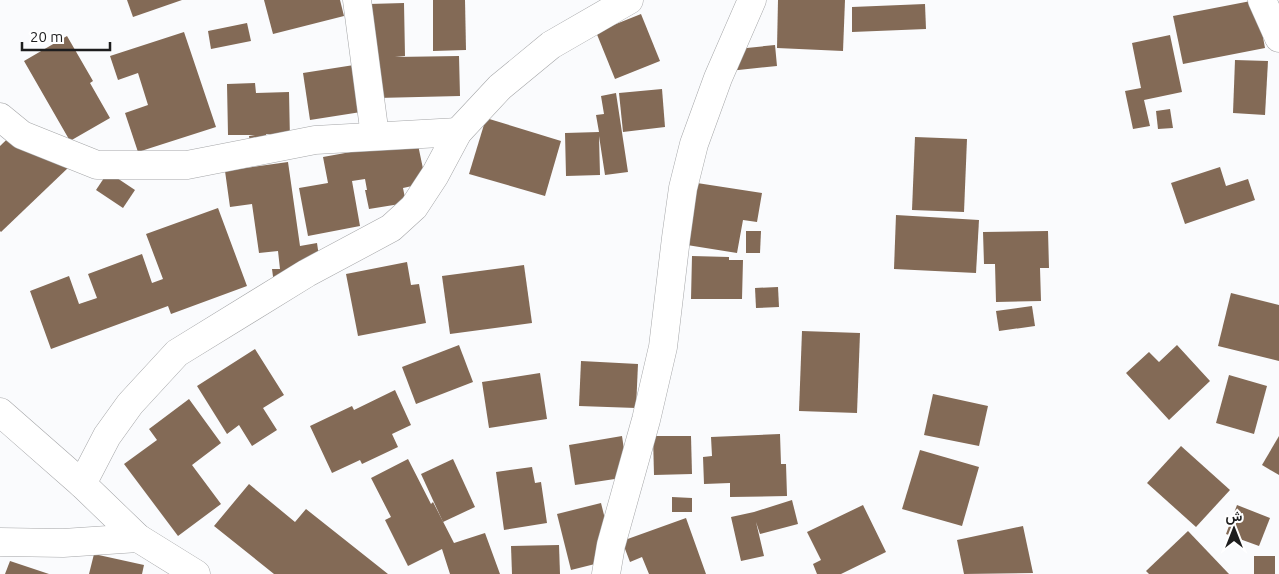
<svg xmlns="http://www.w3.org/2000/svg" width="1279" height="574" font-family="Ubuntu,Vazirmatn,sans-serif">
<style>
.building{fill:#836a56}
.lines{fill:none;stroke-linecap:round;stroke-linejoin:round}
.minor-casing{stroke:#a5a6a8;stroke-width:29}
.minor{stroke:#fff;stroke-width:28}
</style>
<rect width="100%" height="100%" fill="#fafbfd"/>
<g class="building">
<polygon points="127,0 182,0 133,17"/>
<polygon points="264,0 340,0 344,16 273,34"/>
<polygon points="433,0 465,0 466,50 433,51"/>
<polygon points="778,0 845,0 843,51 777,48"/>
<polygon points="1256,0 1265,48 1183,64 1173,16"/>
<polygon points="404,3 405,56 395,57 459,56 460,96 377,98 369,4"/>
<polygon points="925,4 926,29 852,32 852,7"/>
<polygon points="641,14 660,61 615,79 596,32"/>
<polygon points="247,23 251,41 211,49 208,31"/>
<polygon points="184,32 216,127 138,152 125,113 148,105 138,73 118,80 110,56"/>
<polygon points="1170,35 1182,92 1144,100 1150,126 1133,129 1125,91 1141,88 1132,43"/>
<polygon points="67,36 93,81 90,83 110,118 70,141 24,61"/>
<polygon points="775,45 777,66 729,71 727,50"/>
<polygon points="1235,60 1268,61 1265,115 1233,113"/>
<polygon points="354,65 361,112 310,120 303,73"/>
<polygon points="255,83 256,93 289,92 290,140 271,140 271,134 266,134 269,145 251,148 249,136 255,135 228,135 227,84"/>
<polygon points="662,89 665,127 623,132 619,93"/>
<polygon points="616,93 628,172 605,175 599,136 600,175 566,176 565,133 599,132 596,115 604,114 601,96"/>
<polygon points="1170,109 1173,128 1158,129 1156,111"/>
<polygon points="486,118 561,141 545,196 469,174"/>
<polygon points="26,121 70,166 1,232 0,231 0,146"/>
<polygon points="915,137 967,139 964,212 912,210"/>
<polygon points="417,140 426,183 403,188 406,203 369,209 365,190 367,190 365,179 352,181 360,226 308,236 299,188 328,183 323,157"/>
<polygon points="288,162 300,246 317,243 322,277 274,284 272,269 280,269 278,251 259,253 252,204 230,207 225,171"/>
<polygon points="1220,167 1226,186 1248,179 1255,200 1185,224 1171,183"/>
<polygon points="108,172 135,190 123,208 96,190"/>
<polygon points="697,183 762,193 757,222 743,220 737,253 687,245"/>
<polygon points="218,208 247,286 171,314 168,306 51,349 30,291 69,276 79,304 97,298 88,274 142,254 152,283 163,279 146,234"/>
<polygon points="896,215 979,220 976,273 894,269"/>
<polygon points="746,231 761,231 760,253 746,253"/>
<polygon points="1048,231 1049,268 1040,268 1041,301 996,302 995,264 984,264 983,232"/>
<polygon points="692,256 729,257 729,260 743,260 742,299 691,299"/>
<polygon points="407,262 411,285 419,284 426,323 358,336 346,274"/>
<polygon points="524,265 532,323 450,334 442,276"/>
<polygon points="778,287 779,307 756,308 755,288"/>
<polygon points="1231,293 1279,305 1279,361 1218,346"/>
<polygon points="1032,306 1035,326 999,331 996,311"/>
<polygon points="802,331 860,333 857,413 799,411"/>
<polygon points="459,345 473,382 416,404 402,367"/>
<polygon points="1177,345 1210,381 1169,420 1126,373 1149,352 1159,362"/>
<polygon points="255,349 284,395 263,408 277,430 252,446 239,425 227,434 197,386"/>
<polygon points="581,361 638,364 636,408 579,406"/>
<polygon points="540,373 547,419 489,428 482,382"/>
<polygon points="1229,375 1267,386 1254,434 1216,423"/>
<polygon points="395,390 411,425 392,434 398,447 362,464 360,460 332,473 310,426 352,406 354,410"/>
<polygon points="933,394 988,406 979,446 924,435"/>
<polygon points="189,399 221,443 192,465 221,504 178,536 124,464 157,440 149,429"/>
<polygon points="780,434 781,464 786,464 787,496 730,497 730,483 704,484 703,457 712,456 711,437"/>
<polygon points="622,436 628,477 575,485 569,445"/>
<polygon points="653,436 691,436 692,474 654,475"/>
<polygon points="1279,436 1279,475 1262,465"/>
<polygon points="1181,446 1230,490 1196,527 1147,483"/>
<polygon points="920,450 979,467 962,526 902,509"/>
<polygon points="408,459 431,504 433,502 454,543 485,533 500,574 450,574 442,549 408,566 385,520 391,517 371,478"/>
<polygon points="453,459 475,507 443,522 421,474"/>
<polygon points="532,467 535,483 541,482 547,523 504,530 496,472"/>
<polygon points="249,484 295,522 306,509 388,574 274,574 214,526"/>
<polygon points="672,497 692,498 692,512 672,512"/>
<polygon points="792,500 798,524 760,534 756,522 764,556 741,561 731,517 754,512"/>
<polygon points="601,503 615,559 571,570 557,514"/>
<polygon points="863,505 886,552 841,574 817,574 813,564 821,560 807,532"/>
<polygon points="1237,505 1270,518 1259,546 1226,534"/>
<polygon points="686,518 706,574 649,574 642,557 630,562 622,541"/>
<polygon points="1023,526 1033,573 964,574 957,540"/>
<polygon points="1188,531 1229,574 1149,574 1146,571"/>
<polygon points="559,545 560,574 512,574 511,546"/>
<polygon points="94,554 144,565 142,574 89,574"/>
<rect x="1254" y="556" width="21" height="18"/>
<polygon points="10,561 49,574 5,574"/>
</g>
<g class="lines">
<g class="minor-casing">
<g id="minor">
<polyline points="357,0 375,136"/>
<polyline points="1262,0 1279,38"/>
<polyline points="0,117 22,135 97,165 187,165 315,140 458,132"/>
<polyline points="0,412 82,484 138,538 196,574"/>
<polyline points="82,484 107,436 130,404 177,353 307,273 391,228 414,207 435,175 458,132 500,87 551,45 629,0"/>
<polyline points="0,542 63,543 138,538"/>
<polyline points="606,574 611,545 646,420 663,347 676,238 683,188 694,144 718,78 752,0"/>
</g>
</g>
<use href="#minor" class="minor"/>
</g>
<g transform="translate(1234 529)" stroke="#ffffff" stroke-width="4" paint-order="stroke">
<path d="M0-4L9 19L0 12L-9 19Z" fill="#1d1d1e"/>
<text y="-8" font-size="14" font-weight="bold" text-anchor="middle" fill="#1d1d1e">ش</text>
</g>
<path d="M22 42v8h88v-8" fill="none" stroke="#1d1d1e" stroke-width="2.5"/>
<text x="30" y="42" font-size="15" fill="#1d1d1e" stroke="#ffffff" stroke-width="4" paint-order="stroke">20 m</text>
</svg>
